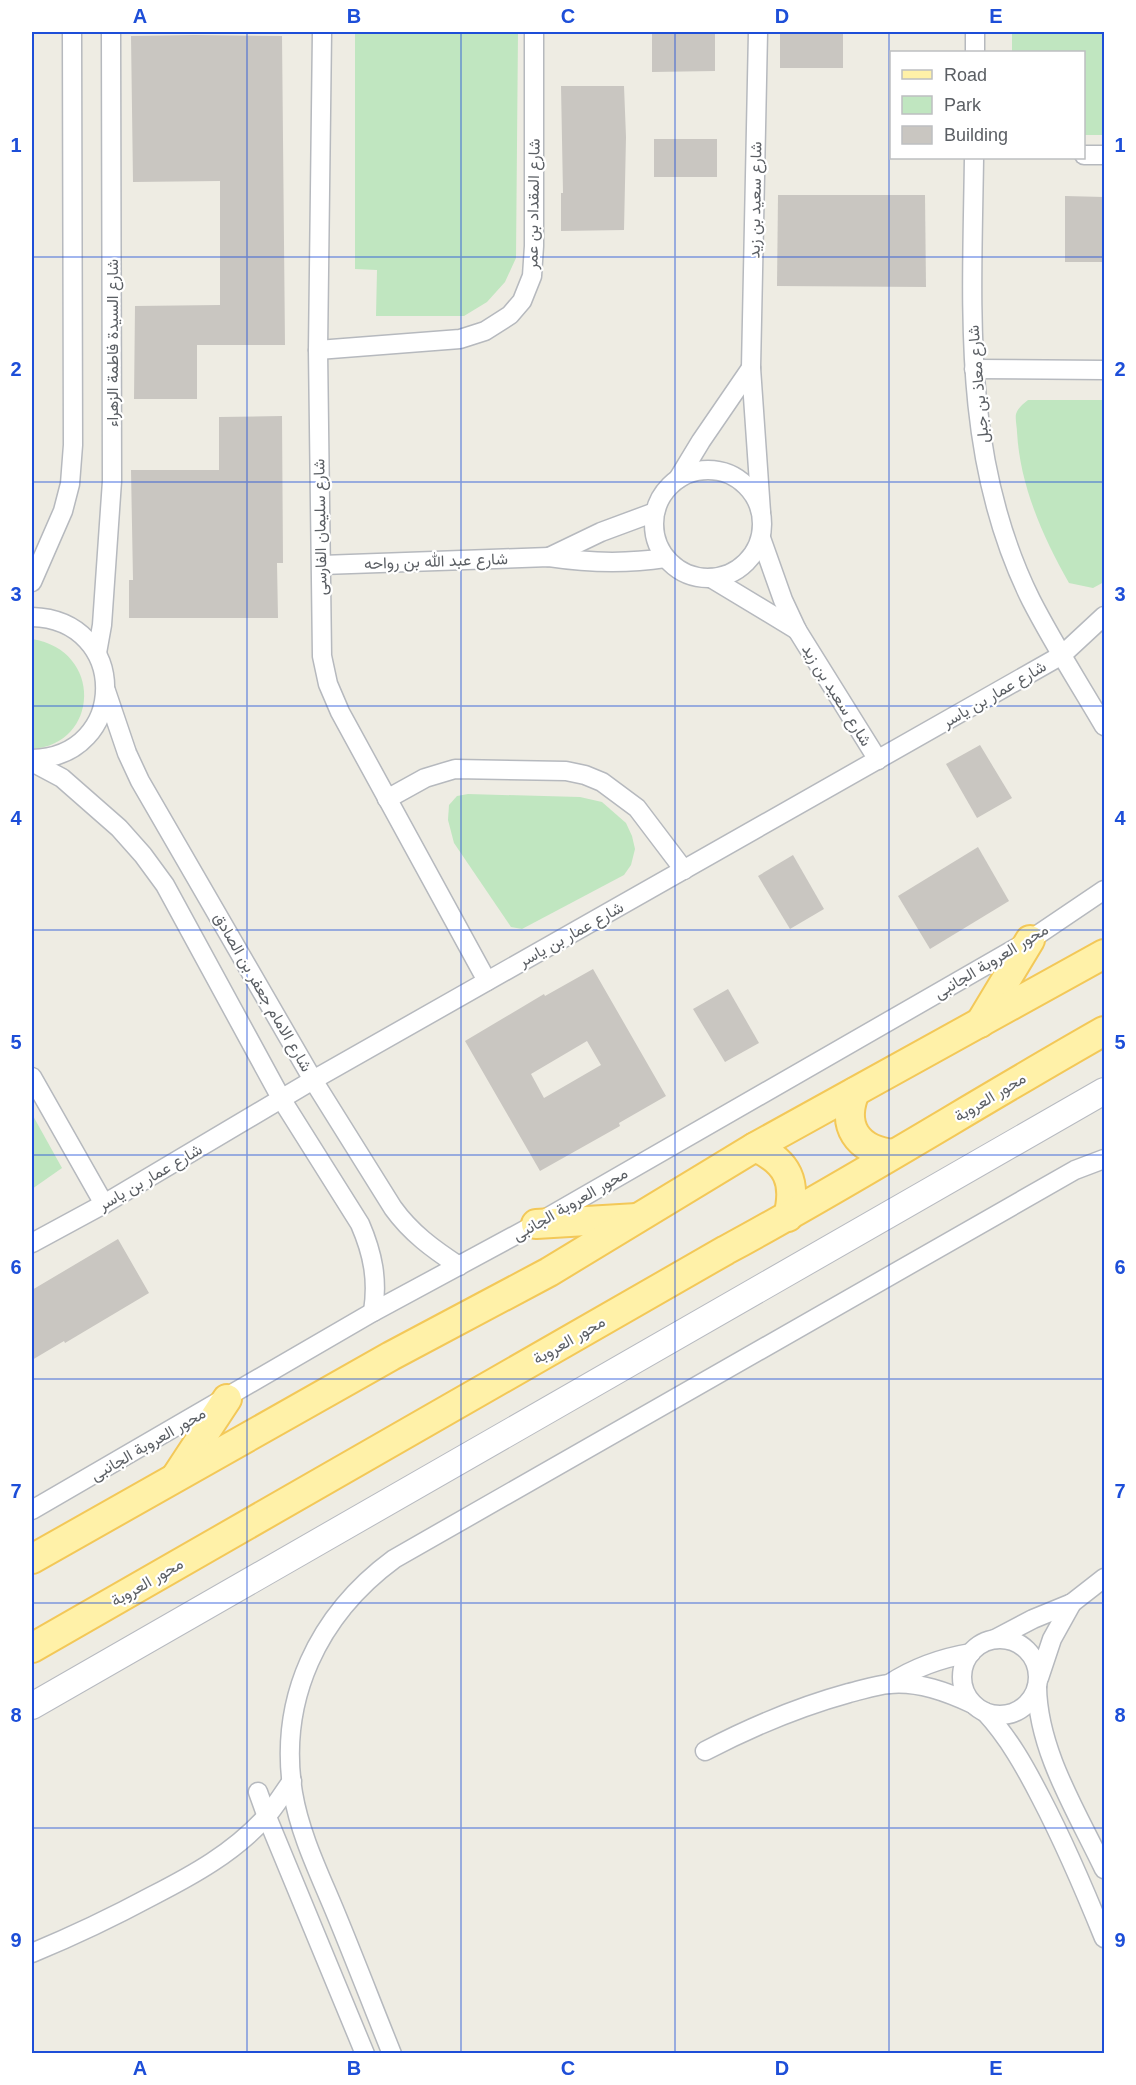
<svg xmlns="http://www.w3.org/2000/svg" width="1136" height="2085" font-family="Arial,Vazirmatn,sans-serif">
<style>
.green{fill:#c0e6c0}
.building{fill:#c9c6c1;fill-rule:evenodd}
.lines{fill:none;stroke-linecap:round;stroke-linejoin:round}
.street-casing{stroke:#b6b9be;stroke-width:21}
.secondary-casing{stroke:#b7bac0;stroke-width:28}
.primary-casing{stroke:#f3c858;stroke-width:32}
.street{stroke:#fff;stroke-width:18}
.secondary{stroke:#fff;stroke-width:26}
.primary{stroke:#fff1a8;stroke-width:28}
.grid{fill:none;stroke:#1d4ed8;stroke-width:1.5;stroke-opacity:0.55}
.labels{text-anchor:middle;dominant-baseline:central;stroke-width:4.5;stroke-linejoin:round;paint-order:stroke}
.street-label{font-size:16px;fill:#5b5f64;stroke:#fff}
.neatline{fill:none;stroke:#1d4ed8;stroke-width:2}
.grid-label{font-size:20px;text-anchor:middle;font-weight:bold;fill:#1d4ed8}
</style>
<rect width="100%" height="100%" fill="#eeece3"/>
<g class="green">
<polygon points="355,32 518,32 516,258 505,282 487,302 464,316 376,316 377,270 355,269"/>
<polygon points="1012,32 1104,32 1104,135 1084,135 1084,52 1012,52"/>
<path d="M1028,400H1104V582L1093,588L1069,583C1043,537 1020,486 1017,432C1017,427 1015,419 1016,414C1018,408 1023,404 1028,400Z"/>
<path d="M32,639C103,650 100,744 32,749Z"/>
<polygon points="468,794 580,797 602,802 626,823 632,836 635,849 631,865 624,875 522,929 511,927 454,843 448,820 449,805 457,796"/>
<polygon points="32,1114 62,1168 32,1189"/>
</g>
<g class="building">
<rect x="780" y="32" width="63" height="36"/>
<polygon points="652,34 715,34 715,71 652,72"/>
<polygon points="194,35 282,36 285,345 197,345 197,399 134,399 135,306 220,305 220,181 133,182 131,36"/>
<polygon points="561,86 624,86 626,137 624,230 561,231 561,193 563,193"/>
<rect x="654" y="139" width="63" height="38"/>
<polygon points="778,195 925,195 926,287 777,286"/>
<polygon points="1065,196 1104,197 1104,262 1065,262"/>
<polygon points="282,416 283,563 277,563 278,618 129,618 129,580 133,580 131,470 219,470 219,417"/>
<polygon points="980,745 1012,798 977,818 946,764"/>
<polygon points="978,847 1009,901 930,949 898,896"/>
<polygon points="793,855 824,909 790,929 758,876"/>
<path d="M593,969L666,1096L619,1123L620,1126L540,1171L465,1041L544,994L545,996ZM587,1041L601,1065L544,1098L531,1074Z"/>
<polygon points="728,989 759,1043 725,1062 693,1009"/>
<polygon points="118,1239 149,1293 65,1343 64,1341 32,1360 32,1290"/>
</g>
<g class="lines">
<g class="street-casing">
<g id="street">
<polyline points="322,32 318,350 322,656 328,684 340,712 487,981"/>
<polyline points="758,32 751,368 761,512"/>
<polyline points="975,52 975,32"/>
<polyline points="1084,155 1104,155"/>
<path d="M974,158C972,309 961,459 1031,600C1053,643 1080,685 1104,726"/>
<polyline points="318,350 460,339 485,331 510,315 522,301 532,276 534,246 534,32"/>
<polyline points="974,369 1104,370"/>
<circle cx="708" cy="524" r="54"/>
<polyline points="678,479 701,441 751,368"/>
<polyline points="761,538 783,600 797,630 878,760"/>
<polyline points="549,557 601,532 655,512"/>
<path d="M322,565L549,557C589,563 626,564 665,558"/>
<polyline points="711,578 797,630"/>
<polyline points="32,582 63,511 70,484 73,445 72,32"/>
<path d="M32,617C130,620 129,757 32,759"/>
<polyline points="97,653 102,625 112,481 111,32"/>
<path d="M106,691L127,753L140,781L313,1080L393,1208C411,1233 433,1249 459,1266"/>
<path d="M32,762L62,778L119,828L143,855L165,885L282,1100L360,1224C373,1254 378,1280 373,1312"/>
<polyline points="387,799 425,778 455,769 566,771 585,775 602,782 637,808 684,870"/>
<polyline points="32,1077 104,1204"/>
<polyline points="32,1243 104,1204 313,1080 1062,655 1104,616"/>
<polyline points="32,1510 373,1312 536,1224 1030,940 1104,890"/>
<polyline points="995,1639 1033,1619 1072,1603 1104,1578"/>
<circle cx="1000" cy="1677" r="38"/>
<polyline points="1039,1678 1052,1639 1072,1603"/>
<path d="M889,1684C915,1667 941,1658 971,1653"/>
<path d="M1037,1687C1038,1751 1077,1812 1104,1869"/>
<path d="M985,1712C1009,1738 1025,1767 1041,1798C1065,1844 1085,1891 1104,1938"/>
<path d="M705,1751C751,1727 798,1707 849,1693C862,1690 876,1685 889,1684C918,1681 947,1692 973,1704"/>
<polyline points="258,1792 267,1817 365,2054"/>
<path d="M32,1953C73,1936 113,1917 152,1896C193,1875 233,1853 265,1818C275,1807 283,1793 292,1781"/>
<path d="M392,2054C373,2007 355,1960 336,1914C320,1875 300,1835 293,1793C278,1699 318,1615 394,1559L1075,1170L1104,1159"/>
</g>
</g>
<g class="secondary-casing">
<polyline id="secondary" points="32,1706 1104,1091"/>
</g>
<g class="primary-casing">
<g id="primary">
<polyline points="980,1023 1030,940"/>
<path d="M855,1092C841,1126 857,1150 893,1154"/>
<path d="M755,1147C788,1162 797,1182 788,1217"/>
<polyline points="536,1224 637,1218"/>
<polyline points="177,1475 227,1399"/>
<polyline points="32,1559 391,1356 549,1272 755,1147 1104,954"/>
<path d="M32,1648L726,1250C854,1181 977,1103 1104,1031"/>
</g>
</g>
<use href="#street" class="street"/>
<use href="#secondary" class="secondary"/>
<use href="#primary" class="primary"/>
</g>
<path class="grid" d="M247,32V2054M461,32V2054M675,32V2054M889,32V2054M32,257H1104M32,482H1104M32,706H1104M32,930H1104M32,1155H1104M32,1379H1104M32,1603H1104M32,1828H1104"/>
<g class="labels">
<g class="street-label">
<text transform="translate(755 200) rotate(-89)">شارع سعيد بن زيد</text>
<text transform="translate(533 204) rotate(-89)">شارع المقداد بن عمر</text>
<text transform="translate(112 343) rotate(-90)">شارع السيدة فاطمة الزهراء</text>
<text transform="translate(978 384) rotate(-95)">شارع معاذ بن جبل</text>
<text transform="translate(320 527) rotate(-91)">شارع سليمان الفارسى</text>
<text transform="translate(436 561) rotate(-2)">شارع عبد الله بن رواحه</text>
<text transform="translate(994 694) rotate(-30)">شارع عمار بن ياسر</text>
<text transform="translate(837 695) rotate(58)">شارع سعيد بن زيد</text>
<text transform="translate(571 934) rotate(-29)">شارع عمار بن ياسر</text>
<text transform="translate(991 961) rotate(-31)">محور العروبة الجانبى</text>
<text transform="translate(263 992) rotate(60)">شارع الامام جعفر بن الصادق</text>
<text transform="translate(990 1097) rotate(-31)">محور العروبة</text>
<text transform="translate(150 1177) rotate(-30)">شارع عمار بن ياسر</text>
<text transform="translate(570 1204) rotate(-30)">محور العروبة الجانبى</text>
<text transform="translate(569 1340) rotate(-30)">محور العروبة</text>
<text transform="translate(148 1444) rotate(-30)">محور العروبة الجانبى</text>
<text transform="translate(147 1582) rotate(-30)">محور العروبة</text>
</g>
</g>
<rect width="1136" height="2085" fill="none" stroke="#ffffff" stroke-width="66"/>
<rect x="890" y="51" width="195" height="108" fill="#ffffff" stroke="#bdbfc1" stroke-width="1.5"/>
<rect x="902" y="70" width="30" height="9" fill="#fff1a8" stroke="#bdbfc1" stroke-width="1.5"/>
<text x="944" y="81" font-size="18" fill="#5b5f64">Road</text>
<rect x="902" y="96" width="30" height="18" fill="#c0e6c0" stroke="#bdbfc1" stroke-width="1.5"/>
<text x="944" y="111" font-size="18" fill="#5b5f64">Park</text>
<rect x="902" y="126" width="30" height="18" fill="#c9c6c1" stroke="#bdbfc1" stroke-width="1.5"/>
<text x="944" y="141" font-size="18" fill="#5b5f64">Building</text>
<rect x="33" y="33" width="1070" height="2019" class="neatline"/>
<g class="grid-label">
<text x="140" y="23">A</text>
<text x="354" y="23">B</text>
<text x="568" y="23">C</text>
<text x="782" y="23">D</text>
<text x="996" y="23">E</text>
<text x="16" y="152">1</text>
<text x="1120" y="152">1</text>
<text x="16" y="376">2</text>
<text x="1120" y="376">2</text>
<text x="16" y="601">3</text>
<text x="1120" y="601">3</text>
<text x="16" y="825">4</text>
<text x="1120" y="825">4</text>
<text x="16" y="1049">5</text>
<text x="1120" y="1049">5</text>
<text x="16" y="1274">6</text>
<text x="1120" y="1274">6</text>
<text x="16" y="1498">7</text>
<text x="1120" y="1498">7</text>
<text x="16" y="1722">8</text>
<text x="1120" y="1722">8</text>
<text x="16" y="1947">9</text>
<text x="1120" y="1947">9</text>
<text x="140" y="2075">A</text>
<text x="354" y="2075">B</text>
<text x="568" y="2075">C</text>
<text x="782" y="2075">D</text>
<text x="996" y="2075">E</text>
</g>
</svg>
